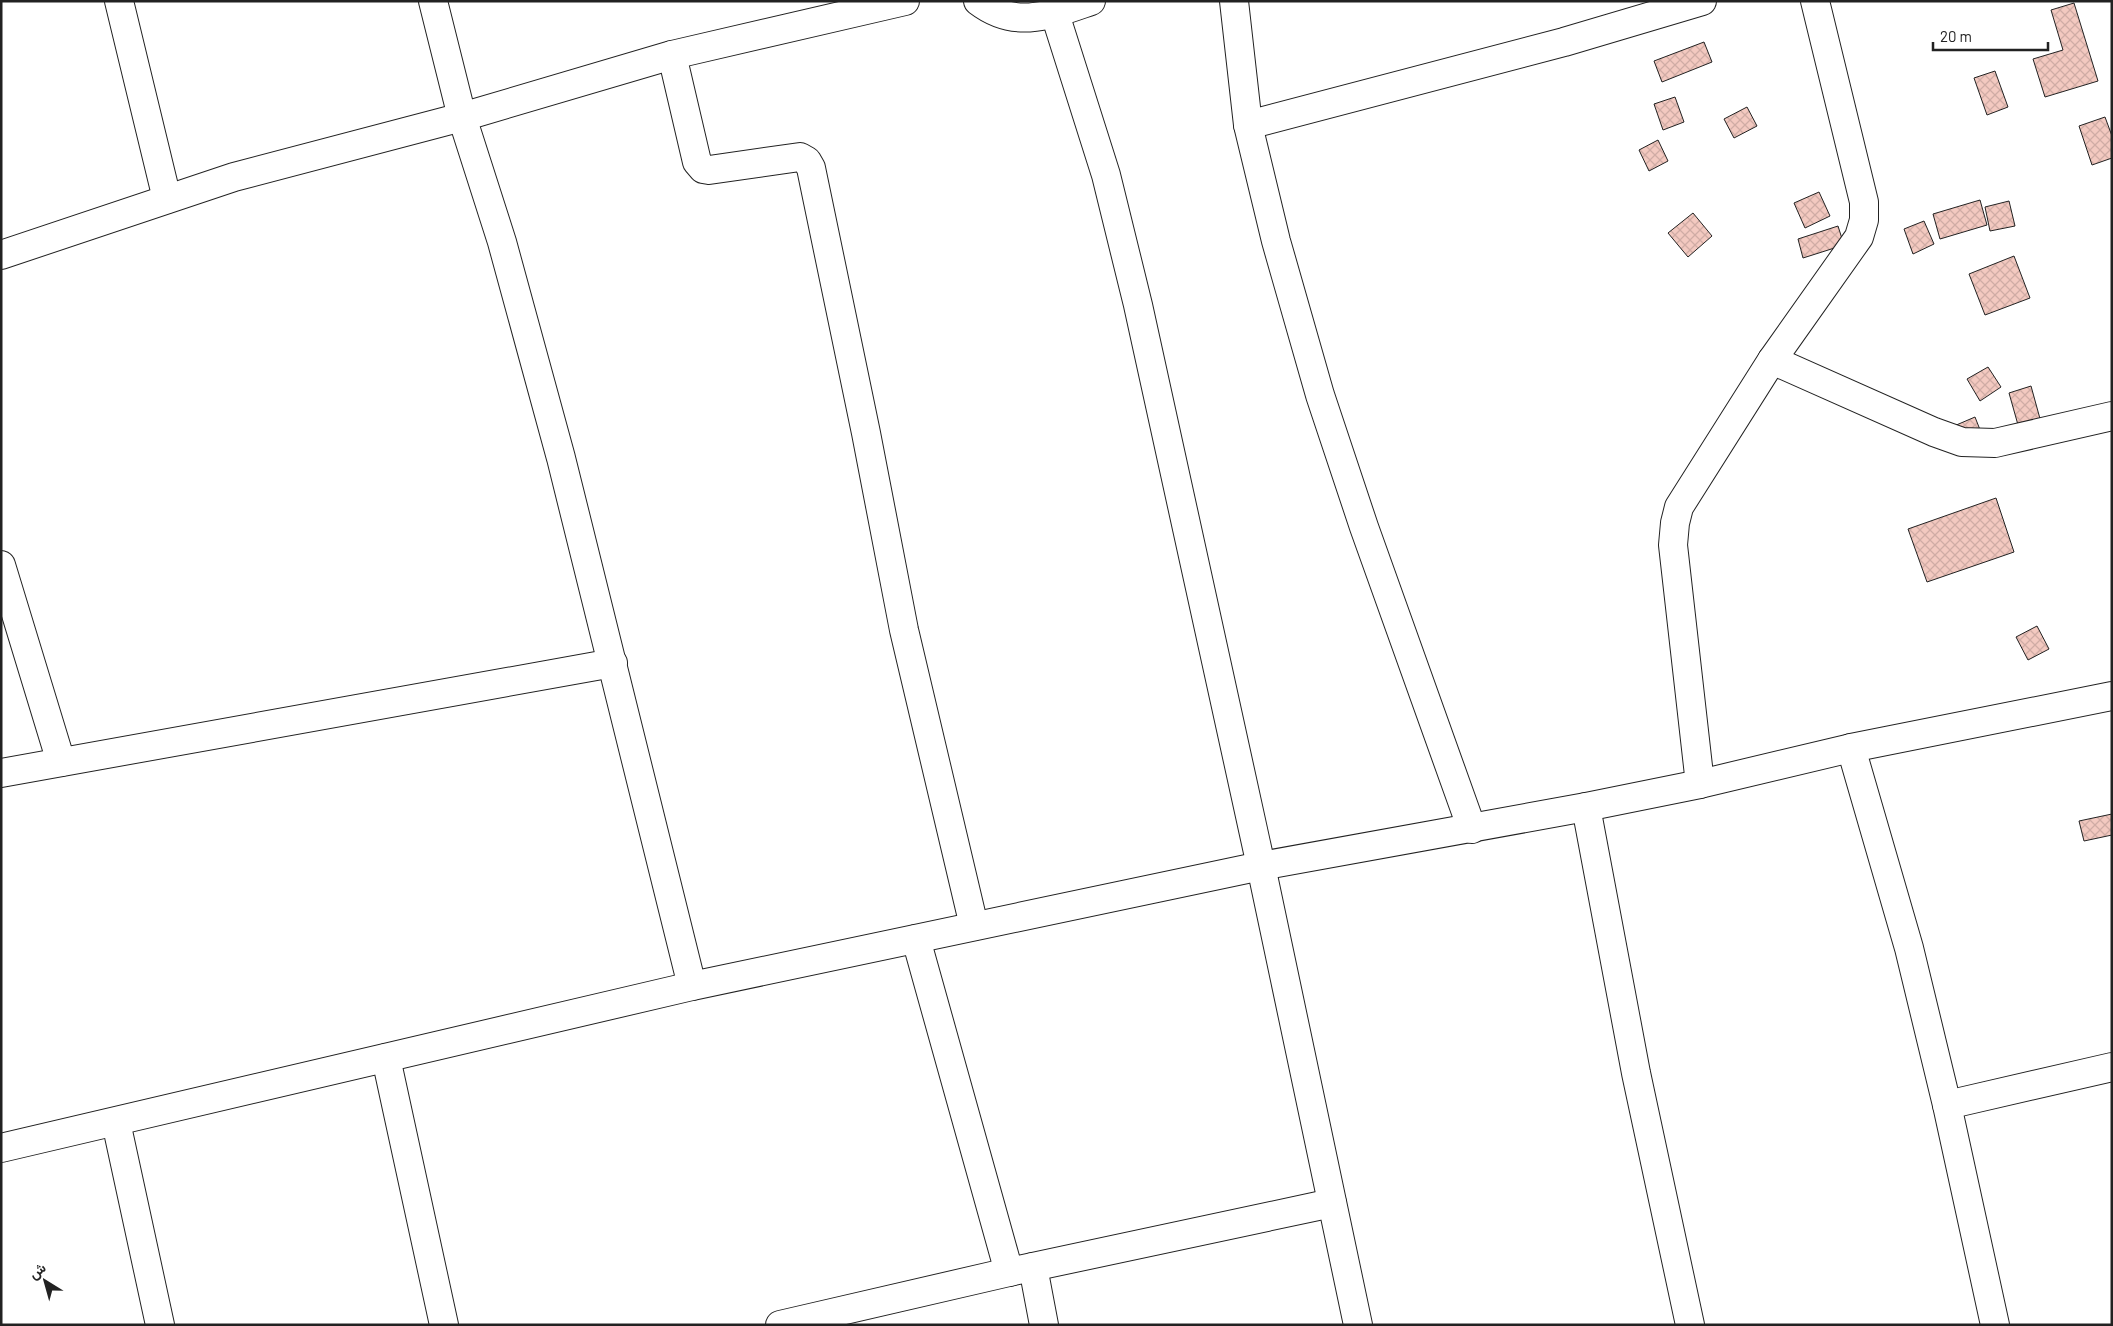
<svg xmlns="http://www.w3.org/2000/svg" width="2113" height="1326" font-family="Barlow,Vazirmatn,sans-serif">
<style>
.building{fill:url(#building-cross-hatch);stroke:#222}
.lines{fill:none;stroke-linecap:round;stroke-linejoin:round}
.minor-casing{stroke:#222;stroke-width:30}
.minor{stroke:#fff;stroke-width:28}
</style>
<defs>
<pattern id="building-cross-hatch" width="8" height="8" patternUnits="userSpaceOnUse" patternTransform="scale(1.25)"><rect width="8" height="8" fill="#f3c9c0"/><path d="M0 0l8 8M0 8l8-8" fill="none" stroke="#d0aca5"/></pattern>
</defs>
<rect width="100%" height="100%" fill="#fff"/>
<g class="building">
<polygon points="2074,3 2098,81 2045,97 2033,59 2063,50 2051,10"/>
<polygon points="1704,42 1712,62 1662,82 1654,61"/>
<polygon points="1995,71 2008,107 1987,115 1974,78"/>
<polygon points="1675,97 1684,122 1663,130 1654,104"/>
<polygon points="1747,107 1757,126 1734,138 1724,119"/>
<polygon points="2105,117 2112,136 2112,158 2092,165 2079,126"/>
<polygon points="1658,140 1668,161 1649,171 1639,150"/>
<polygon points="1819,192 1830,216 1805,228 1794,203"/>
<polygon points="1980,200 1987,225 1940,239 1933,214"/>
<polygon points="2009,201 2015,226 1990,231 1985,207"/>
<polygon points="1693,213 1712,236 1688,257 1668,233"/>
<polygon points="1924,221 1934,244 1913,254 1904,229"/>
<polygon points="1838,226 1844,245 1803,258 1798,239"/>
<polygon points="2014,256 2030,298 1985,315 1969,274"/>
<polygon points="1988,367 2001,387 1980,401 1967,379"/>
<polygon points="2031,386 2042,426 2020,432 2009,393"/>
<polygon points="1975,417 1984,440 1954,426"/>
<polygon points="1996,498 2014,552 1927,582 1908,529"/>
<polygon points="2037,626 2049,649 2028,660 2016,637"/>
<polygon points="2112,814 2112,835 2084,841 2079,821"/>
</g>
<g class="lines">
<g class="minor-casing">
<g id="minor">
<polyline points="119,1 167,199"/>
<polyline points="433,1 462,117 502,242 561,458 692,986"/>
<path d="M978,1C1016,30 1050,15 1091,1"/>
<polyline points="1234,1 1248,125 1276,241 1320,395 1364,527 1472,829"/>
<polyline points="1055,14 1106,175 1138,305 1261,866 1358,1325"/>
<polyline points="672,55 697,162 703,169 709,170 800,157 807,161 811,168 866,433 904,630 974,926"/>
<polyline points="1248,125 1564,42 1702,1"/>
<polyline points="1,255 234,177 462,117 672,55 905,1"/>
<polyline points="1772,360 1934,432 1962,442 1995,443 2112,416"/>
<polyline points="1,565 61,762"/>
<polyline points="1851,748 1909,948 1947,1105 1995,1325"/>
<polyline points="1,773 613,663"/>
<polyline points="1700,784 1673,545 1675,523 1679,507 1772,360 1859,237 1864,220 1864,202 1815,1"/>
<polyline points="1586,807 1636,1073 1690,1325"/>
<polyline points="916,939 1009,1272"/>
<polyline points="386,1058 444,1325"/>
<polyline points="1947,1105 2112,1067"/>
<polyline points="116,1122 160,1325"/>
<polyline points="1,1148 692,986 1261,866 1586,807 1700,784 1851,748 2112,696"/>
<polyline points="1033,1267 1044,1325"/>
<polyline points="780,1325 1009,1272 1332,1203"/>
</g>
</g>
<use href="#minor" class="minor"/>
</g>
<rect width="2113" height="1326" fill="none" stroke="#222222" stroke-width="5"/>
<g transform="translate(45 1281) rotate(323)" stroke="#ffffff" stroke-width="4" paint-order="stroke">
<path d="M0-4L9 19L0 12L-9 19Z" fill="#222222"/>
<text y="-8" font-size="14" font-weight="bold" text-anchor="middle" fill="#222222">ش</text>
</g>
<path d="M1933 42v8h115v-8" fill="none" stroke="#222222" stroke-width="2.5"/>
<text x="1940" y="42" font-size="15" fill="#222222" stroke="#ffffff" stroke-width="4" paint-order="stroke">20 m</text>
</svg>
